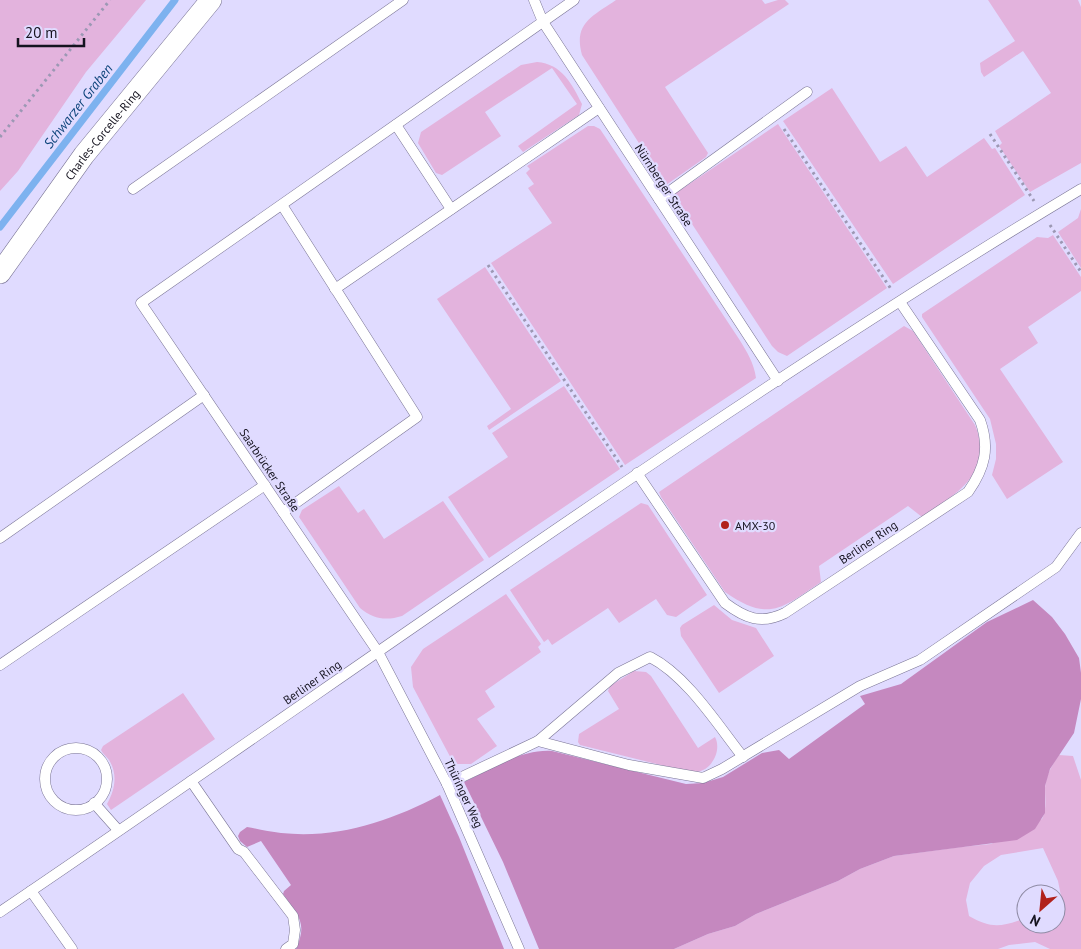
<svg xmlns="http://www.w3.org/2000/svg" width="1081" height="949" font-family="'PT Sans',sans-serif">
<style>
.green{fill:#e3b3dd;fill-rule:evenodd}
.forest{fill:#c588bf}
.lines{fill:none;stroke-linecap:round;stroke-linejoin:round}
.stream{stroke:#7db2ef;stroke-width:7}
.service-casing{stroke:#7b7696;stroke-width:11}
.minor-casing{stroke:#7b7696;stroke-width:22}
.path{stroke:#9c98b4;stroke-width:3;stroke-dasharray:2.5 4;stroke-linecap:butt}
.service{stroke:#fff;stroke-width:10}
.minor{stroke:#fff;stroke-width:21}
.poi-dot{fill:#b1211c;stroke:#e0dbff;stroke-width:2}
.labels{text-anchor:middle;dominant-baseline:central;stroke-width:4.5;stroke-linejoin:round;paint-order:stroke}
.street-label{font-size:12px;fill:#15131f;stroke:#e0dbff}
.poi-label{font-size:12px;fill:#15131f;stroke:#e0dbff;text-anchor:start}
.water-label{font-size:14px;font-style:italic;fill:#0f457c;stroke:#e0dbff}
</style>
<rect width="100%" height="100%" fill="#e0dbff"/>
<g class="green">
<polygon points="0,0 146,0 86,72 18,171 0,191"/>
<path d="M616,0H762L765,4L778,0H785L789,4L665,87L708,153L706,157L666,185L582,55C573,23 593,16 616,0Z"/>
<polygon points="988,0 1078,0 1081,7 1081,163 1030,192 999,146 1002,143 995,131 1051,93 1023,51 984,77 981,72 980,63 1015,41"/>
<path d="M537,62C562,64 572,84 582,104L579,115L523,152L518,146L577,104L552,68L485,112L501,136L442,175L436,173L418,143L421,132L521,65Z"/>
<polygon points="832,88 880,162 906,146 927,177 984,138 992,149 995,148 1025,195 893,284 783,121"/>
<polygon points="778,124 887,288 787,356 778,352 772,346 673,195"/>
<path d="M588,126H594L600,129L739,339C747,352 754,363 756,378L625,465L491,263L552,223L528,188L534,184L526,173L530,169L527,166Z"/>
<polygon points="1081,209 1081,268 1058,232 1078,218"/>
<polygon points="1053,235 1081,277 1081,291 1028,327 1038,343 1000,369 1063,462 1007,499 992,475 996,459 996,444 990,419 922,317 922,314 1037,237 1048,238"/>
<polygon points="485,267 561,381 489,430 487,426 511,409 437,299"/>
<path d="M904,326L913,331L975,425C995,473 956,494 922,517L908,506L819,566L821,582C782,608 769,623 725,592L661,497L659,492Z"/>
<polygon points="564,386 620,469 489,558 448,497 508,457 492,433"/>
<path d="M339,486L358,513L364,509L384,539L443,501L484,560L402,616C386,621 373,619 360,608L299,517L302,510Z"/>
<polygon points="641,503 648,505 707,595 676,617 667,615 656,599 619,623 608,608 552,645 548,639 544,642 510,590"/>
<polygon points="506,594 541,644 538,647 541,652 485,691 495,707 477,719 497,746 471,764 454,764 413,687 411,667 423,649"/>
<polygon points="714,605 732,620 756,628 774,656 719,693 681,636 680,628 682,625"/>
<path d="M634,671L646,672L651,676L698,748L715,737C722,750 712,770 697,772C693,773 688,772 685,771L580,745L578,742L579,734L619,709L608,691L610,686Z"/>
<path d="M183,693L215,739L111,810L107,804C115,790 118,774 109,760C106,756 103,754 101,750L103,746Z"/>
<path d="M1059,755L1073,756L1081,780V949H1050L1035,942L1009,945L998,949H674L708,934L735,926L756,914L838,881L860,869L894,856L961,847L991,844L1042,819C1047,809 1045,799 1045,788C1046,775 1052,765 1059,755ZM1043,848L1058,881L1062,901L1056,905V924H1026V918C1001,927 992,929 969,916L966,900L970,883L984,866L1001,855Z"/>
</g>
<g class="forest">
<path d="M1033,600L1052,617L1065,634L1079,658L1081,673V699L1074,733L1050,769L1045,786V813L1035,829L1017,840L894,856L860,869L838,881L756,914L735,926L708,934L674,949H539L503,862L464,782C491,769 521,749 552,751L686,784L703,783L723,777L762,753L779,750L789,759L865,704L860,696L901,684L987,622Z"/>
<path d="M440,795L459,837L504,949H296C308,922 298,916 283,894L284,891L291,885L261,841L247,847L240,841L238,836L240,832L247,827C258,829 270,832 281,833C338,839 391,821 440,795Z"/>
</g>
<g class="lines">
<polyline class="stream" points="0,227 175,0"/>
<g class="service-casing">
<g id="service">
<polyline points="534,0 543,22 778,381"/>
<polyline points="396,125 451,209"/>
<polyline points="133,189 403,0"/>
<polyline points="659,199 807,92"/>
<polyline points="282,205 417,417 283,512"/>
<polyline points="335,289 599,108"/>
<path d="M637,473L725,603C745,618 761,625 785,613L968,492C985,468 990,448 980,420L900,302"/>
<polyline points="0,538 204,395"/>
<polyline points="0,665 265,485"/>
<path d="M538,741L618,673L650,657C687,676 717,724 743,757"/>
<circle cx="76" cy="779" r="31"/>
<polyline points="191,781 238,849 244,852 293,916 295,930 293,944 286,949"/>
<polyline points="447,784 538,741 629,765 703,778 722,769 860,686 920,660 1056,567 1081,533"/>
<polyline points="94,803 118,830"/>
<polyline points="31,891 72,949"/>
<path d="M0,912C359,669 709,412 1081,189"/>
<polyline points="519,949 447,784 378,652 141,303 574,0"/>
</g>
</g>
<g class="minor-casing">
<g id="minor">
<path id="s1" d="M0,273L84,155L211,0"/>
</g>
</g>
<g class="path">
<polyline points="784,129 891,289"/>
<polyline points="990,134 1034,201"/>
<polyline points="0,137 110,0"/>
<polyline points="1050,225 1081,272"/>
<polyline points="488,265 622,467"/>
</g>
<use href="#service" class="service"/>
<use href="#minor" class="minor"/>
</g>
<circle class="poi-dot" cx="725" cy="525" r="5"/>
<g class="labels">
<g class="street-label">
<text stroke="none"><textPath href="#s1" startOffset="172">Charles-Corcelle-Ring</textPath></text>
<text transform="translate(664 185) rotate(57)">Nürnberger Straße</text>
<text transform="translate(270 470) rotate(56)">Saarbrücker Straße</text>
<text transform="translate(868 542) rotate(-34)">Berliner Ring</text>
<text transform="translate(312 682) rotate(-35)">Berliner Ring</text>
<text transform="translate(464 793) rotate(65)">Thüringer Weg</text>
</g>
<g class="poi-label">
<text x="735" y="525">AMX-30</text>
</g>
<g class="water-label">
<text transform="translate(78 106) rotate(-52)">Schwarzer Graben</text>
</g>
</g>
<g transform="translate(1041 909) rotate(207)"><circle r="24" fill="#e0dbff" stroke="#8f8ba5"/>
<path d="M0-4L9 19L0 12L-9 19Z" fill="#b1211c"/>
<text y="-8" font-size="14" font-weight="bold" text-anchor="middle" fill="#15131f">N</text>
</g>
<path d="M18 38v8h66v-8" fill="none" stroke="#15131f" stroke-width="2.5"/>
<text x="25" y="38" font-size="15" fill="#15131f" stroke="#e0dbff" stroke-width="4" paint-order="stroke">20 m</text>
</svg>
